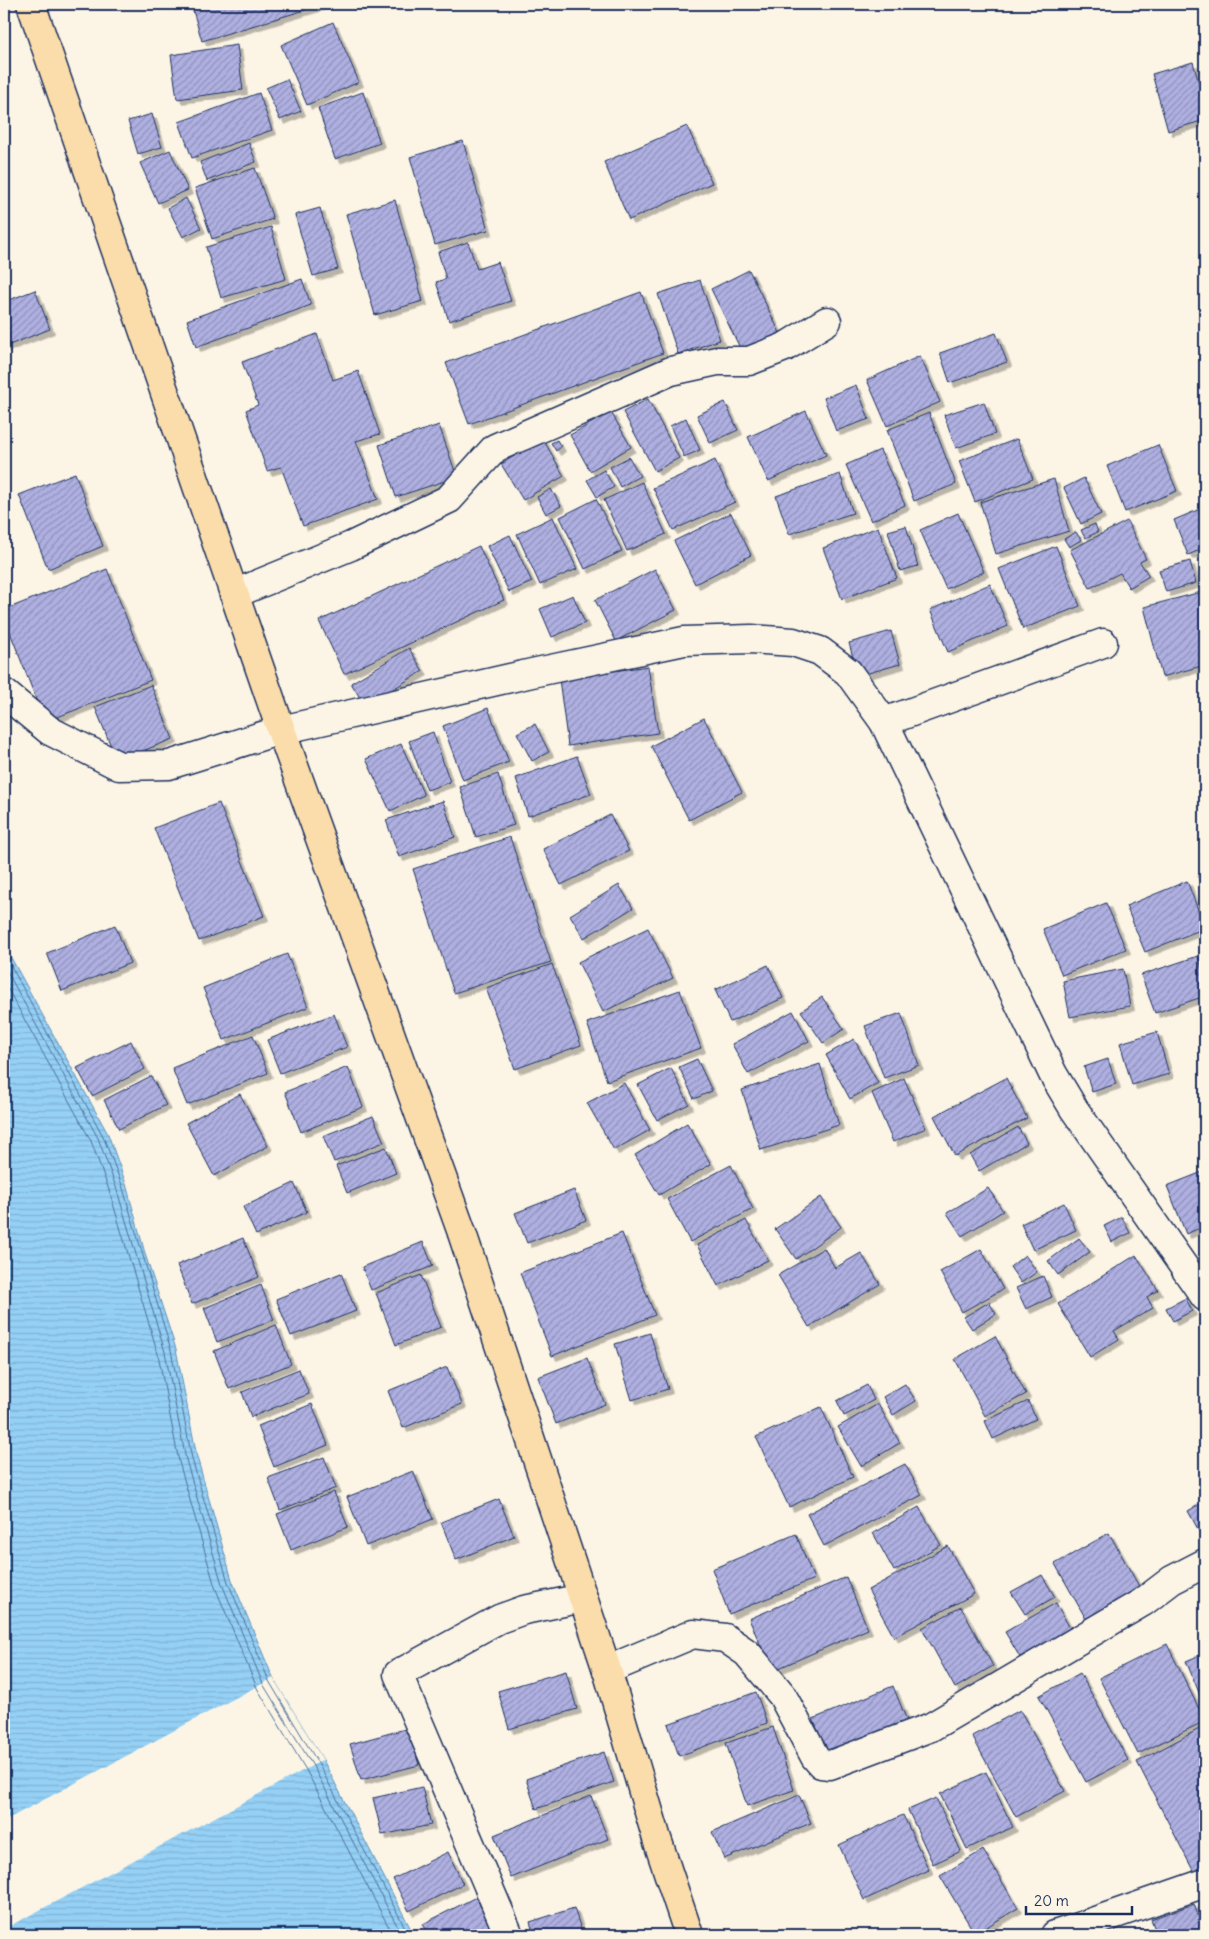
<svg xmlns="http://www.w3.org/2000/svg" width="1209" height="1939" font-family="Delius,sans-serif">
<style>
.water{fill:url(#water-rules);stroke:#6490b9}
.pier{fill:#fcf5e5}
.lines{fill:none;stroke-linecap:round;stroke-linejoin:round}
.shore{stroke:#4c6f9a;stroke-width:1}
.building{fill:url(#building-hatch);stroke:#1b2f5e;filter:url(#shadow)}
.minor-casing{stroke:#1b2f5e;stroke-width:31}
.highway-casing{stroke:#1b2f5e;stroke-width:31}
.minor{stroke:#fcf5e5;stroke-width:28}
.highway{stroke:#fbddab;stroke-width:28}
</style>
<defs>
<pattern id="water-rules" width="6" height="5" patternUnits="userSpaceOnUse" patternTransform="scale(1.25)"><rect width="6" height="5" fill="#95d0f5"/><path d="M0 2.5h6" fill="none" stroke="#80b3d4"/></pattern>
<pattern id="building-hatch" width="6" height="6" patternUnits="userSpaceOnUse" patternTransform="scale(1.25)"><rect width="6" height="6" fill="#afb0e1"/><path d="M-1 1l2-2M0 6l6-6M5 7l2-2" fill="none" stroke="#8e90ba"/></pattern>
<filter id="shadow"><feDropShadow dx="4.5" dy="4.5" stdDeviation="0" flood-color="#0004"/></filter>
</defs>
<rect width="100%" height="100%" fill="#fcf5e5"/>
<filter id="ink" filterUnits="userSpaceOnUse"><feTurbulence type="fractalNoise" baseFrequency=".02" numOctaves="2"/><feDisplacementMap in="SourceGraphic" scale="10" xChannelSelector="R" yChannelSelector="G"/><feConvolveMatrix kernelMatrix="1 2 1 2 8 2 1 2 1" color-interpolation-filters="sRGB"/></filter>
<g filter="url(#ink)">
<polygon class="water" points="4,945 108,1134 126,1184 146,1257 176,1349 197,1457 232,1580 273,1678 323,1760 414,1935 4,1935"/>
<polygon class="pier" points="273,1678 323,1760 4,1929 4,1821"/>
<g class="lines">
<g class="shore">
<polyline points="4,953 103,1136 122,1185 171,1350 192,1459 228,1582 269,1681 318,1763 409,1935"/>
<polyline points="4,966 98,1138 116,1187 165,1352 186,1460 222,1584 263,1684 313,1766 402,1935"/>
<polyline points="4,982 91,1141 109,1190 158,1354 179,1462 215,1587 257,1688 306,1770 393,1935"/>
</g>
</g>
<g class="building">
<polygon points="191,4 325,4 202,41"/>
<polygon points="333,22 359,82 307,105 281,45"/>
<polygon points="237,45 243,90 177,99 171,55"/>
<polygon points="1193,62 1205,105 1205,120 1168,131 1152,74"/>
<polygon points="287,79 301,111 280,120 266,88"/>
<polygon points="363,92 380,143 335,159 318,108"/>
<polygon points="259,93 272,130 192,158 179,122"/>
<polygon points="152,114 162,147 138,154 128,121"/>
<polygon points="687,126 712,183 629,220 604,162"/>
<polygon points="463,141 488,230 435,245 410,157"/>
<polygon points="249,143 256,162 207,181 200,162"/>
<polygon points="170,150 188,190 158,203 140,163"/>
<polygon points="255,168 273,219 212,239 195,188"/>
<polygon points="186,198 201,228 183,237 168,208"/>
<polygon points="395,200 423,301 375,315 346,214"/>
<polygon points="320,208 338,269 313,276 295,215"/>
<polygon points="271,227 286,279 221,298 206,247"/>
<polygon points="468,242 477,269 498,262 511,301 449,321 436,282 446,279 438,252"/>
<polygon points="749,270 783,339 745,358 711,289"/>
<polygon points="302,279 311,305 196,347 187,320"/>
<polygon points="700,280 720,340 678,354 658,294"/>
<polygon points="35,290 50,329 4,347 4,302"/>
<polygon points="641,292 663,353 469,424 446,363"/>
<polygon points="996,333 1007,362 950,383 940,353"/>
<polygon points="317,334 333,380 358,371 380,434 356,441 378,499 303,526 281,467 267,471 246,410 258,405 242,362"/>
<polygon points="920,356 940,402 887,426 867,380"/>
<polygon points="856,385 869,419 836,431 824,398"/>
<polygon points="648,399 679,458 655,471 623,412"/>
<polygon points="725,402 738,430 710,443 697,415"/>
<polygon points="984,402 995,434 956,448 944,415"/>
<polygon points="806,411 826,455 768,481 748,437"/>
<polygon points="611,412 631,447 590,471 570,435"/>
<polygon points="929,413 956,484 914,501 887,430"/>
<polygon points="686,418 700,450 684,457 670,426"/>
<polygon points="439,425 457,477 396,497 379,445"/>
<polygon points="543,439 564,476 523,500 501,464"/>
<polygon points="1017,439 1033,479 975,502 959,461"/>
<polygon points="557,440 561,447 556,451 551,443"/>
<polygon points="1158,445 1177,491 1125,512 1107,466"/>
<polygon points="880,450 905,505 871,521 846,465"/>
<polygon points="629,457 640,476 620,487 610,467"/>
<polygon points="715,460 735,502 673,530 653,488"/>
<polygon points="604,470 614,487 597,497 587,480"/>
<polygon points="75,473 103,546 48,569 19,495"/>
<polygon points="840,474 853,513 789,534 776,496"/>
<polygon points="1084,478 1101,514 1081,524 1064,488"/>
<polygon points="1054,479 1069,531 996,554 980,502"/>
<polygon points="642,482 666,534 627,551 604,500"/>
<polygon points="551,489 561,506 546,514 537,497"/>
<polygon points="596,499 622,551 585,569 560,517"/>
<polygon points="1205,507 1205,548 1188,555 1174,520"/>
<polygon points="731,513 751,555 695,584 674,541"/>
<polygon points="958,513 984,572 946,589 920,530"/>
<polygon points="553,517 577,569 540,585 517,534"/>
<polygon points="1127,521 1146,559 1140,562 1149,576 1129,588 1120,573 1090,588 1070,550"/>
<polygon points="1095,524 1098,532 1085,538 1081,530"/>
<polygon points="906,526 918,566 900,571 888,531"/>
<polygon points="878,527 897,578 842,599 823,548"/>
<polygon points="1076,532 1081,540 1069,547 1064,539"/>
<polygon points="510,535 532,582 509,592 487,546"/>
<polygon points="479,546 504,600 344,674 319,621"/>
<polygon points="1056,546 1080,606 1023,629 999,569"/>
<polygon points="1190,561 1196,583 1166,592 1159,570"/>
<polygon points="107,569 151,680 45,722 4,617 4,610"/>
<polygon points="655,569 676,610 616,641 595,600"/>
<polygon points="990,584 1008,626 948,652 930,610"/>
<polygon points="1205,591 1205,665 1162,677 1144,607"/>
<polygon points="573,595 585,623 552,637 540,609"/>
<polygon points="891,631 900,664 858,676 849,643"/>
<polygon points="409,648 423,671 365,706 351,683"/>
<polygon points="648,666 658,733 568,746 559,679"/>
<polygon points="151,685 173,739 117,761 95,707"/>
<polygon points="488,708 509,762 463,780 443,726"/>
<polygon points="704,718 742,792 689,820 651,746"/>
<polygon points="535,724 549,752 532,761 517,733"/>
<polygon points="433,732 450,782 427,790 409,741"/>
<polygon points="401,744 424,795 390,811 366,759"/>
<polygon points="577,756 591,794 528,816 516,778"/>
<polygon points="498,774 514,825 476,837 460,787"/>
<polygon points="443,801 455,837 399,857 386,820"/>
<polygon points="219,803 264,916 199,941 154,828"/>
<polygon points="610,815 629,851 561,885 543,849"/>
<polygon points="510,837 551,962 454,993 413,869"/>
<polygon points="1205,874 1205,897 1198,876"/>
<polygon points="1187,881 1205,928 1145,952 1126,906"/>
<polygon points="619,885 633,908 584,938 570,915"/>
<polygon points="1106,903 1126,949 1062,975 1043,929"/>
<polygon points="115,925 130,963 62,991 47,953"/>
<polygon points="648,928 673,978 603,1012 578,962"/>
<polygon points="287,954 308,1007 224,1040 203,988"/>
<polygon points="1198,956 1205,977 1205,996 1155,1013 1141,975"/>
<polygon points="552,964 581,1045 515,1069 486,988"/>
<polygon points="768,965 783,998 730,1022 715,990"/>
<polygon points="1123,969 1130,1006 1070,1017 1063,981"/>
<polygon points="680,990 701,1048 607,1081 587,1023"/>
<polygon points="822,997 844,1029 823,1043 801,1011"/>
<polygon points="793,1011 809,1041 748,1074 732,1044"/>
<polygon points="901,1013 919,1065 884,1078 865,1026"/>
<polygon points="334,1014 347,1047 280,1073 267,1040"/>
<polygon points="1157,1032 1169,1074 1132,1085 1120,1043"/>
<polygon points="253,1035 268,1073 187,1105 172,1068"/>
<polygon points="854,1039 878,1083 850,1099 826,1055"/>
<polygon points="131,1041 145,1069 92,1096 77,1068"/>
<polygon points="697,1059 712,1091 694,1099 679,1067"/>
<polygon points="1108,1059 1116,1084 1092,1092 1084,1067"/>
<polygon points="820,1064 839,1125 761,1150 742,1090"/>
<polygon points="348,1067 363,1107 301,1132 285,1092"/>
<polygon points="671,1068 689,1104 657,1120 638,1085"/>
<polygon points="151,1076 166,1105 119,1129 104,1100"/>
<polygon points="904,1078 926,1128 893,1142 872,1093"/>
<polygon points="1006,1078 1027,1118 955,1156 934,1116"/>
<polygon points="624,1083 650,1130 614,1150 587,1103"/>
<polygon points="240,1094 268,1146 214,1176 186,1123"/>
<polygon points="373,1116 384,1142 334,1162 323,1136"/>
<polygon points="687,1123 711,1164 659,1195 635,1155"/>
<polygon points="1018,1127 1027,1143 979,1171 970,1155"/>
<polygon points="386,1147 396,1173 347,1193 336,1166"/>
<polygon points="731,1165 753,1209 690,1242 667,1199"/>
<polygon points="1205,1171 1205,1226 1186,1234 1167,1186"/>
<polygon points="294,1183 307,1212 256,1235 243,1207"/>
<polygon points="988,1188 1003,1211 962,1236 947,1213"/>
<polygon points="574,1190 586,1220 527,1243 515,1213"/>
<polygon points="821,1197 841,1227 796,1259 775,1229"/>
<polygon points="1064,1203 1076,1230 1033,1250 1021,1224"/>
<polygon points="1122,1217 1130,1233 1112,1242 1104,1226"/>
<polygon points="746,1220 768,1260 718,1286 697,1245"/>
<polygon points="622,1233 655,1315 552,1356 520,1273"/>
<polygon points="243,1238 259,1277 192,1304 177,1265"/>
<polygon points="1079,1238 1090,1252 1058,1275 1048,1261"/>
<polygon points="423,1242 433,1266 371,1290 362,1267"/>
<polygon points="824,1248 835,1268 861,1253 880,1284 809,1327 778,1275"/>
<polygon points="981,1249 1003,1289 962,1312 940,1272"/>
<polygon points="1025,1255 1037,1272 1021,1283 1010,1267"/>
<polygon points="1136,1255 1158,1290 1147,1297 1153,1308 1114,1331 1119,1339 1090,1357 1058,1304"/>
<polygon points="341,1273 356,1311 291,1336 276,1299"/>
<polygon points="421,1275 441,1327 396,1345 376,1293"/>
<polygon points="1043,1276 1052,1297 1026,1309 1016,1288"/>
<polygon points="261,1285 274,1320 217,1342 204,1308"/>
<polygon points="1186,1298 1192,1311 1173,1321 1166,1308"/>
<polygon points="989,1302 996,1314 972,1329 964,1317"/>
<polygon points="276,1325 291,1364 229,1389 214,1351"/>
<polygon points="650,1333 668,1389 632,1400 615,1344"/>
<polygon points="995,1336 1026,1394 985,1416 955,1359"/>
<polygon points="587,1358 605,1404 556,1424 538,1377"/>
<polygon points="447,1367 462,1404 403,1428 388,1391"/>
<polygon points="299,1369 309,1394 251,1417 242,1392"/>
<polygon points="905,1384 916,1401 893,1415 883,1397"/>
<polygon points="867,1385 874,1400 844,1416 837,1401"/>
<polygon points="1028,1401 1036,1419 993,1439 985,1421"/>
<polygon points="312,1404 328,1445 274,1467 258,1426"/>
<polygon points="878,1404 900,1443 861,1466 838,1427"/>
<polygon points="821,1407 853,1477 789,1507 756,1437"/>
<polygon points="324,1457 336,1488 280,1510 268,1478"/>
<polygon points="905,1464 922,1495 824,1546 807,1514"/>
<polygon points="413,1471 433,1519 366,1546 347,1497"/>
<polygon points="334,1492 348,1527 291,1550 277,1514"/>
<polygon points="499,1499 514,1536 456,1560 441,1522"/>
<polygon points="1205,1501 1205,1542 1188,1511"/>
<polygon points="919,1507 941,1545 894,1571 873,1533"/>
<polygon points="1109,1533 1140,1588 1086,1619 1055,1564"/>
<polygon points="796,1534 814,1579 729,1614 712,1569"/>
<polygon points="948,1546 974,1594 894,1637 868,1590"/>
<polygon points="1042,1575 1055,1597 1025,1614 1011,1592"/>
<polygon points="846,1577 868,1629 772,1671 749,1619"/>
<polygon points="1056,1603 1071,1630 1021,1659 1005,1632"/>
<polygon points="961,1607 993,1666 955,1688 922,1628"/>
<polygon points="1167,1644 1205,1721 1138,1754 1099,1678"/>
<polygon points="1205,1653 1205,1707 1186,1661"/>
<polygon points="566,1671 577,1709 509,1729 498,1691"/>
<polygon points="1080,1673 1128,1760 1086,1782 1039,1696"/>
<polygon points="893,1686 910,1728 830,1760 813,1719"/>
<polygon points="756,1692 767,1723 679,1756 668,1724"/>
<polygon points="1020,1710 1065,1791 1016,1817 972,1736"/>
<polygon points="773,1727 794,1790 747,1806 726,1743"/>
<polygon points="1203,1727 1205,1731 1205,1871 1196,1876 1137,1762"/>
<polygon points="409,1728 419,1765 361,1780 350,1744"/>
<polygon points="604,1752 614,1782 536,1809 526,1779"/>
<polygon points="986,1772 1013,1827 967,1849 940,1794"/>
<polygon points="422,1787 431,1825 382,1835 373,1798"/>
<polygon points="799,1795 811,1823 724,1859 712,1832"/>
<polygon points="591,1796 608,1839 511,1878 494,1835"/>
<polygon points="936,1798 961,1851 933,1864 908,1810"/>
<polygon points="903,1815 929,1870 864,1900 839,1845"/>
<polygon points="983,1850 1018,1908 975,1934 940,1876"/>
<polygon points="448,1852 463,1884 409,1911 393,1879"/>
<polygon points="476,1897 491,1926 472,1935 429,1935 423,1924"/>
<polygon points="1194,1904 1205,1935 1157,1935 1151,1919"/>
<polygon points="574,1908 583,1935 534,1935 530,1922"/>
</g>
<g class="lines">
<g class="minor-casing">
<g id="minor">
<polyline points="234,594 351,546 449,499 495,448 671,371 717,361 749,361 785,347 827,321"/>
<polyline points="4,693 50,731 119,766 169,765 281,730 532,673 684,641 751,639 793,642 820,651 848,672 884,722 1053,1074 1074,1109 1205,1297"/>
<polyline points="884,722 1103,643"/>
<polyline points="607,1670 693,1634 725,1638 747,1653 782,1695 815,1757 821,1764 830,1765 931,1727 1143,1602 1172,1580 1205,1563"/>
<polyline points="509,1935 398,1674 499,1619 524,1610 583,1598"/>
<polyline points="1055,1935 1205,1883"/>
</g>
</g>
<g class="highway-casing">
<polyline id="highway" points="31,4 281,730 461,1230 607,1670 657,1839 689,1935"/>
</g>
<use href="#minor" class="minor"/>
<use href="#highway" class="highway"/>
</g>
</g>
<rect width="1209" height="1939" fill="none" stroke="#fcf5e5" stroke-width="20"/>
<rect x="10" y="10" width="1189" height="1919" fill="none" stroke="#1b2f5e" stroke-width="2" filter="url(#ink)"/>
<path d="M1026 1906v8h106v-8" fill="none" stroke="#1b2f5e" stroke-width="2.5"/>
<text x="1034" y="1906" font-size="15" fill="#1b2f5e" stroke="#fcf5e5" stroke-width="4" paint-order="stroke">20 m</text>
</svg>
